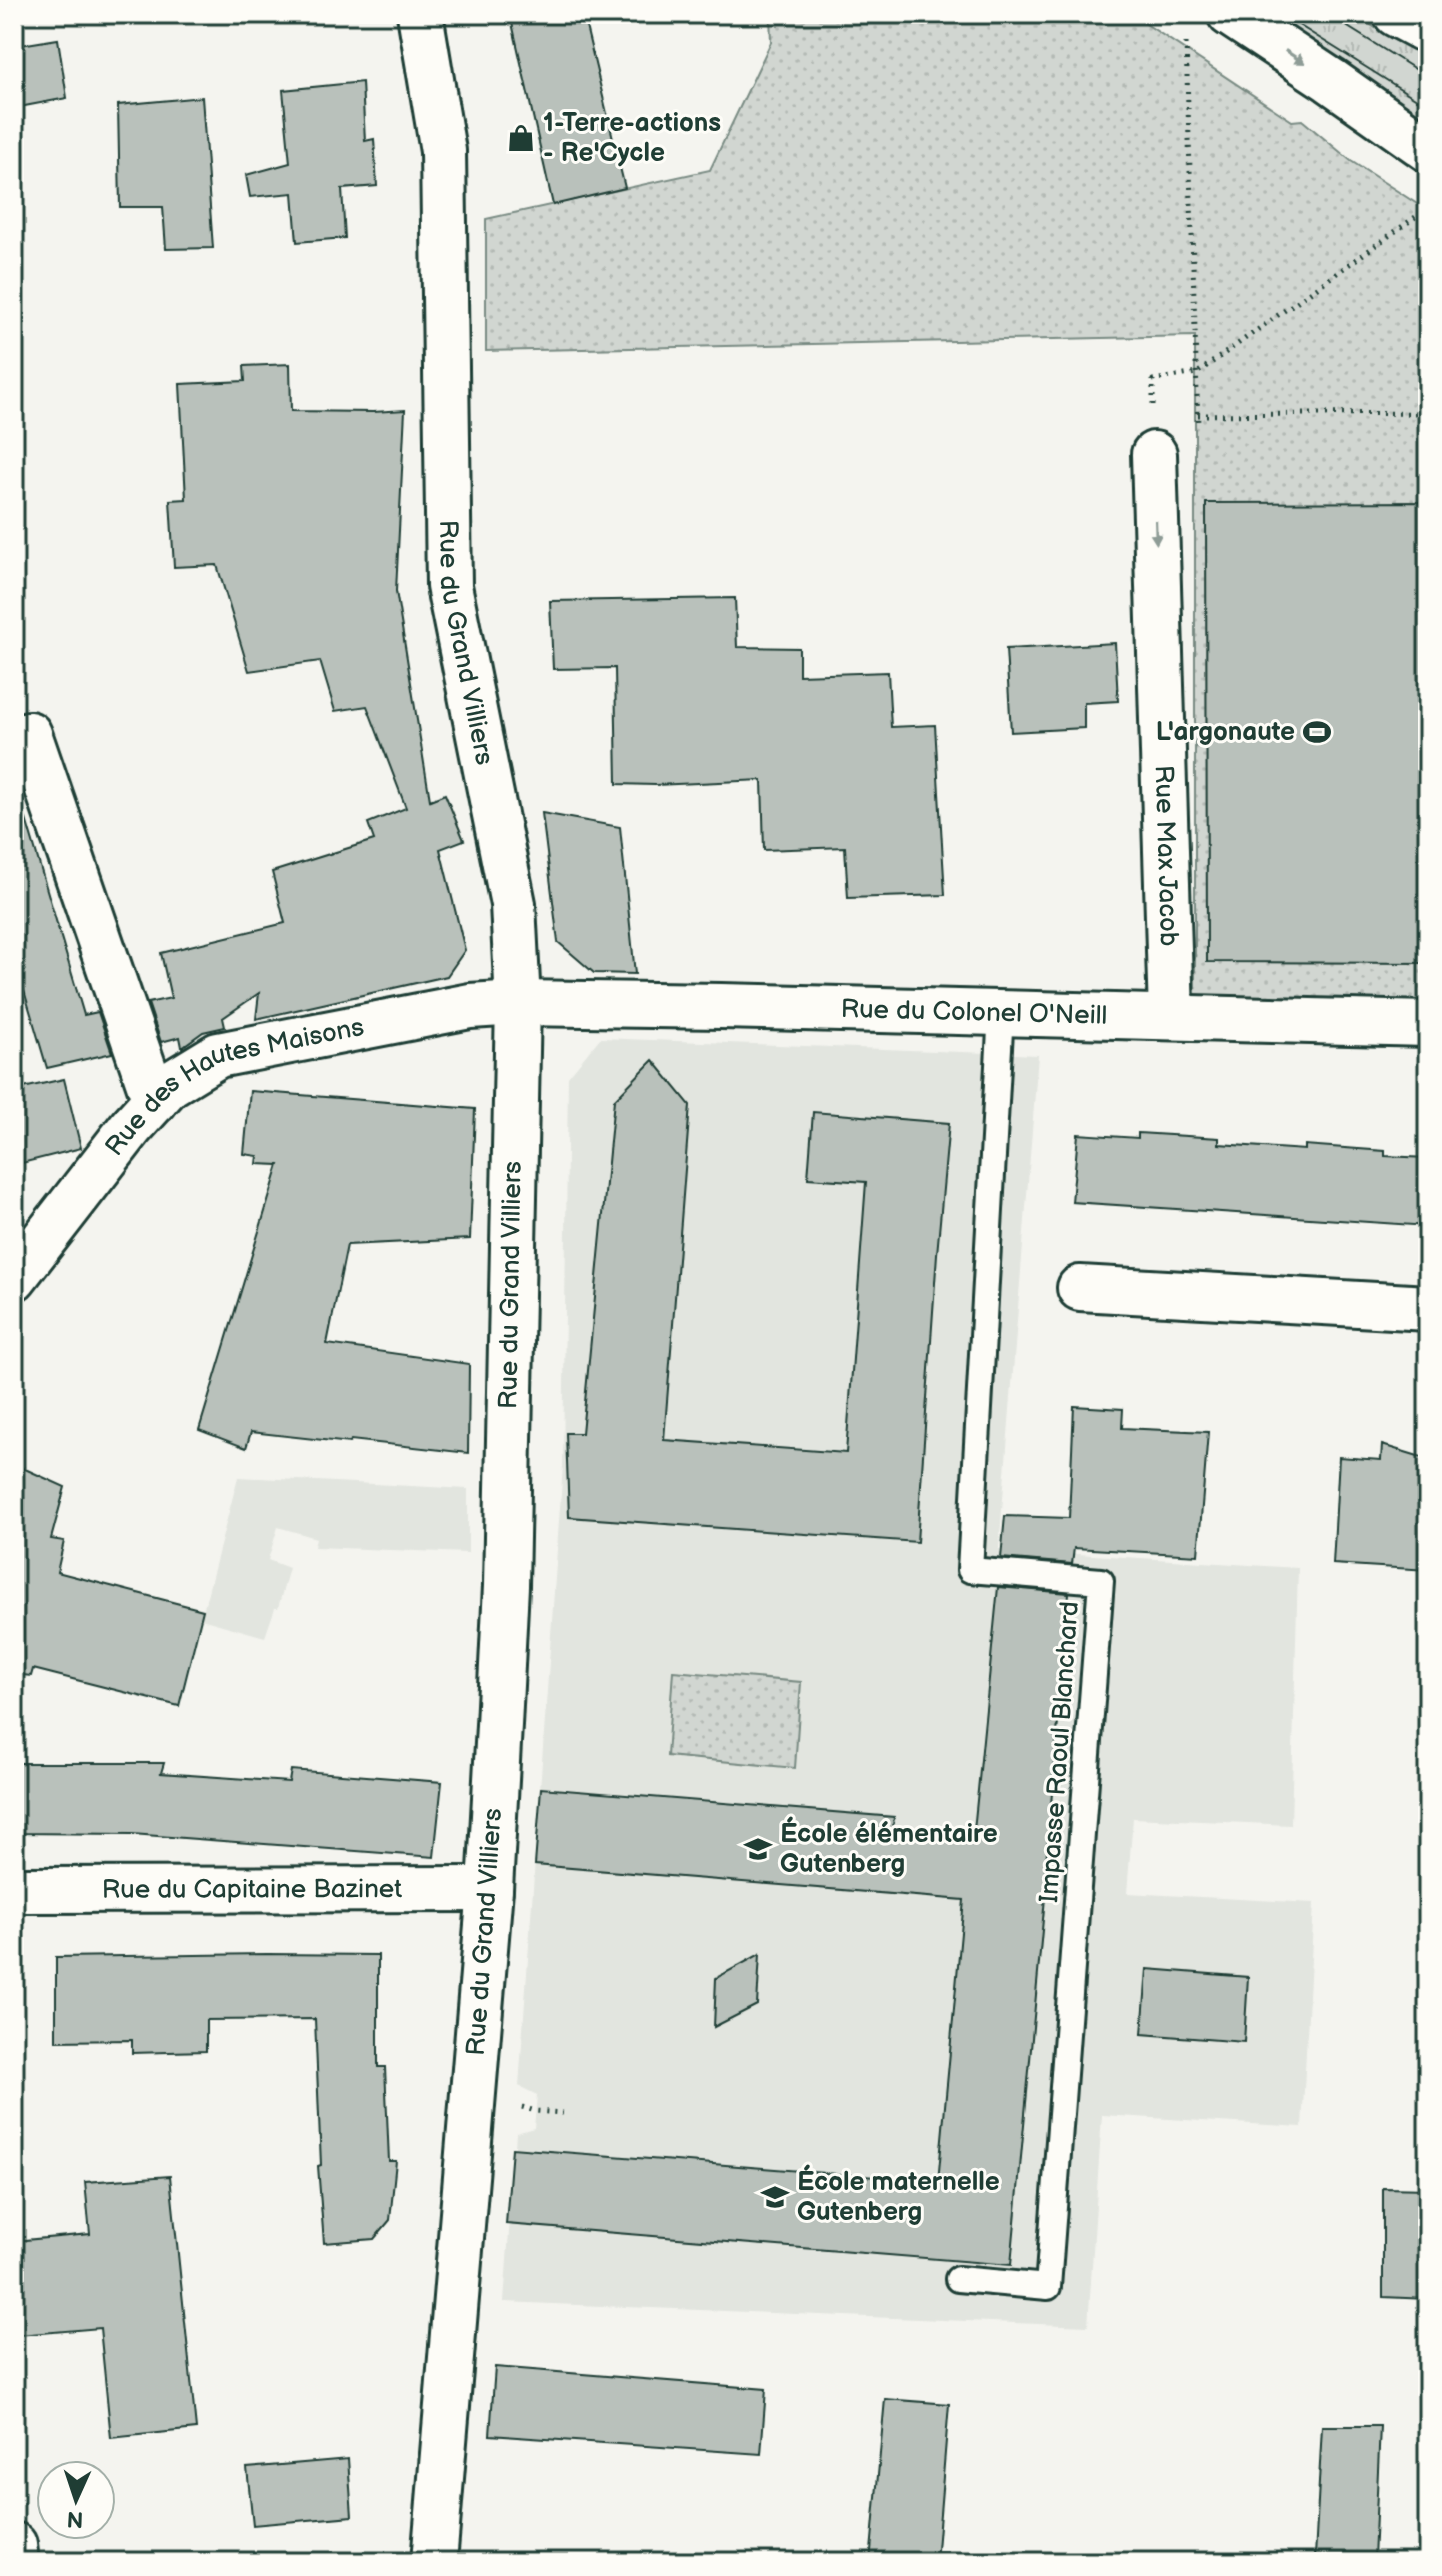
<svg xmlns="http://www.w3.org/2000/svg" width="1442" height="2576" font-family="'Balsamiq Sans',sans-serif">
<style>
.built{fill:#e2e5df}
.grass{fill:url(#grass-tufts);stroke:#788a82;stroke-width:2}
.park{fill:url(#park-dots);stroke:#788a82;stroke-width:2}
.building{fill:#b9c1bb;stroke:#1f3d34;stroke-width:2}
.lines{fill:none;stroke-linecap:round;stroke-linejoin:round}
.service-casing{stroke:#1f3d34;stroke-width:30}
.minor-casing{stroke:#1f3d34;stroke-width:50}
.secondary-casing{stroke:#1f3d34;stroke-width:50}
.path{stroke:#1f3d34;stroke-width:5;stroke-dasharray:2 6;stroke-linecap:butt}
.service{stroke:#fdfcf7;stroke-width:24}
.minor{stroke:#fdfcf7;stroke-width:44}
.secondary{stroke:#fdfcf7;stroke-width:44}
.tram{stroke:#1f3d34;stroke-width:2}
.oneway{fill:#8e9c96}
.labels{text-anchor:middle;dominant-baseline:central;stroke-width:6;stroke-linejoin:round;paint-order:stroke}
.poi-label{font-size:26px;font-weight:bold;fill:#1f3d34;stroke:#fdfcf7;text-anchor:start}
.street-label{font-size:26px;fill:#1f3d34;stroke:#fdfcf7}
</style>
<defs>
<pattern id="grass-tufts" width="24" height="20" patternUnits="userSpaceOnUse" patternTransform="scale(2)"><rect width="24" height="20" fill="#d1d6d1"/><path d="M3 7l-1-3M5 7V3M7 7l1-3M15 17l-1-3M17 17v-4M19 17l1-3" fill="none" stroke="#b3b9b4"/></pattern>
<pattern id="park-dots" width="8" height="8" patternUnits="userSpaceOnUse" patternTransform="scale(2)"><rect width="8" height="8" fill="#d1d6d1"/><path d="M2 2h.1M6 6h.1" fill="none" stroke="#b3b9b4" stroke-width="1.8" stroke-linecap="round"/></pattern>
</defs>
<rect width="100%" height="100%" fill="#f4f4ef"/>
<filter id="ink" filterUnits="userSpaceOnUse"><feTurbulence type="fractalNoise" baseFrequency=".0125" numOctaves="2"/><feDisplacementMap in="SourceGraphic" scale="16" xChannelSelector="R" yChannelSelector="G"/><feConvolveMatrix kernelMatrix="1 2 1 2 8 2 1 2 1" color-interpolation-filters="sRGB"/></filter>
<g filter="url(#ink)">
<g class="built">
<polygon points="600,1038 1038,1055 999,1549 1298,1568 1291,1825 1133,1818 1127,1893 1314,1903 1302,2127 1102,2115 1088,2326 504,2302 516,2133 534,2128 537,2095 519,2086 563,1465 568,1077"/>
<polygon points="238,1477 468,1489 468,1553 314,1547 316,1538 278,1527 268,1560 289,1568 278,1608 275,1608 265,1637 201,1619"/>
</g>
<polygon class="grass" points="1257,14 1354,14 1394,40 1428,54 1428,131"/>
<g class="park">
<polygon points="770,14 1131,14 1292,121 1302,120 1351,161 1428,211 1428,1006 1195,995 1195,336 486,351 486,219 710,170 771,42"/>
<polygon points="673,1671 801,1682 795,1768 667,1756"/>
</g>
<g class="building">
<polygon points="510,14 583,14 625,188 553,205"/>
<polygon points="58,39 67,98 14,108 14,46"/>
<polygon points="362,82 365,141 374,139 377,186 342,189 345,238 297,242 293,193 250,197 246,175 290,163 283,90"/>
<polygon points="202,97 213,248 166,249 163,207 120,207 118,105"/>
<polygon points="290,364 291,411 373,412 405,410 396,591 430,800 445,794 464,840 440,849 465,950 447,976 256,1019 259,993 223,1018 225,1027 203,1032 182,1047 180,1037 161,1042 148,1003 171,998 161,953 285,923 272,872 374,840 368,823 406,808 367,706 335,711 320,661 249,671 217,565 174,567 170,500 186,499 180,384 245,381 244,366"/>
<polygon points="1428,502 1428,963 1207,962 1206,503"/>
<polygon points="735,598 737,647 799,648 799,675 888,672 891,727 935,725 945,895 848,898 845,847 764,850 762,780 655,785 617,784 615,668 553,669 550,601"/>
<polygon points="1115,643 1118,701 1084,703 1084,728 1011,732 1006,649"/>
<polygon points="542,813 620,827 635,974 594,973 558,942"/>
<polygon points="26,819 84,1015 98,1012 112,1053 47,1068 14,957 14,821"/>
<polygon points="653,1060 690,1105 664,1440 846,1453 866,1182 808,1178 813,1112 949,1123 937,1254 917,1542 569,1517 566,1433 582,1433 614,1100"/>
<polygon points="64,1079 81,1148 14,1165 14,1090"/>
<polygon points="250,1091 475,1109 470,1239 347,1245 327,1344 469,1364 468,1453 351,1440 350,1443 251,1432 246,1448 199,1430 279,1165 257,1164 258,1156 244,1154"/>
<polygon points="1138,1133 1219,1138 1219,1144 1305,1150 1305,1145 1385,1151 1385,1156 1428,1158 1428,1226 1072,1202 1078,1134 1138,1138"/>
<polygon points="1074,1406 1123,1409 1122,1428 1208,1432 1198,1555 1074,1548 1072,1564 1001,1558 1005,1516 1069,1518"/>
<polygon points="1382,1445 1428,1459 1428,1570 1333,1564 1339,1457 1381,1460"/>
<polygon points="14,1464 65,1487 51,1539 64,1541 57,1572 203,1610 179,1706 33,1669 31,1676 14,1674"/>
<polygon points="998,1587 1069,1593 1045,1875 1047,1876 1011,2265 506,2224 512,2148 938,2182 964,1900 535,1865 541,1788 894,1817 892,1834 973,1841"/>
<polygon points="14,1763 164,1763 161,1773 289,1782 291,1770 442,1782 434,1857 132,1834 14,1833"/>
<polygon points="268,1954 378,1955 378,2067 385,2067 389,2161 396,2161 390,2220 374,2239 324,2243 318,2166 321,2165 315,2019 206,2020 206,2051 132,2053 132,2040 56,2041 56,1957"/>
<polygon points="760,1954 757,2005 714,2027 716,1978"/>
<polygon points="1147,1969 1248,1977 1244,2042 1142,2034"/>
<polygon points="170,2176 196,2429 111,2438 100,2328 19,2335 19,2330 14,2331 14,2241 90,2234 85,2182"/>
<polygon points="1383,2188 1428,2189 1428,2299 1383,2297"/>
<polygon points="495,2367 766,2389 761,2454 490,2435"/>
<polygon points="885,2399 949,2404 936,2562 870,2562"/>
<polygon points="1322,2426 1380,2426 1374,2559 1315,2557"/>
<polygon points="348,2459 352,2516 253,2525 247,2468"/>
</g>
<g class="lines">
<g class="service-casing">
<polyline id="service" points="958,2279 1048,2287 1101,1581 970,1570 1001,1012"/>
</g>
<g class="minor-casing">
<g id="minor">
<path id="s1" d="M420,14L443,151L449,586L513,904L518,1003L506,1586L499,1725L490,1889L434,2562"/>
<path id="s2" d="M1154,454L1171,1016"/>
<polyline points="29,734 155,1101"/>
<path id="s3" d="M14,1278L131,1127L169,1085L218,1055L470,1006L518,1003L721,1006L1428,1024"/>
<polyline points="1080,1288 1428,1308"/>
<path id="s4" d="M14,1890L490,1889"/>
<polyline points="14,2545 16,2562"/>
</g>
</g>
<g class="secondary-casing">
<g id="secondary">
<polyline points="1230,14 1330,80 1428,149"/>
<polyline points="1396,14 1428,31"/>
</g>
</g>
<g class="path">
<polyline points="1186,43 1198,425"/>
<polyline points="1153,405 1153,380 1197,373 1428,208"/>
<polyline points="1198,415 1428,413"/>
<polyline points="522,2107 535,2111 563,2113"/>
</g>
<use href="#service" class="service"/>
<use href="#minor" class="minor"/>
<use href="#secondary" class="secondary"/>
<g class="tram">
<polyline points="1281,14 1428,106"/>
<polyline points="1327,14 1428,77"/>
</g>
</g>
<defs><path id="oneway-solid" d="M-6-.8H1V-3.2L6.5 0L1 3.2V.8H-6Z" transform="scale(2)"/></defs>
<g class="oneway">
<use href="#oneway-solid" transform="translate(1295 57) rotate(33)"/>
<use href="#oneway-solid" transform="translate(1156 532) rotate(88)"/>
</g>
</g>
<defs>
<g id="shop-bare" transform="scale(2.16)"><path d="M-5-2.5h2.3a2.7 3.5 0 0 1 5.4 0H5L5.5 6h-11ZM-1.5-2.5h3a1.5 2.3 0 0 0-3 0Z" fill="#1f3d34" stroke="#fdfcf7" stroke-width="2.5" paint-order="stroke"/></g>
<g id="stadium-bare" transform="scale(2.16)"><path d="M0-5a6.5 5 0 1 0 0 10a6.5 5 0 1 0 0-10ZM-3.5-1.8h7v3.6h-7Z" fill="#1f3d34" stroke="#fdfcf7" stroke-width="2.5" paint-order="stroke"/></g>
<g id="school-bare" transform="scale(2.16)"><path d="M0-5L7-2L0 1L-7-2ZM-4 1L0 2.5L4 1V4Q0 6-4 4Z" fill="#1f3d34" stroke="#fdfcf7" stroke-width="2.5" paint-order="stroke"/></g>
</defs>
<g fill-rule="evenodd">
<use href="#shop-bare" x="521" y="138"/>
<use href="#stadium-bare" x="1317" y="732"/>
<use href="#school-bare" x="758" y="1849"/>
<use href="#school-bare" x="775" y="2197"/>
</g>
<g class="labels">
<g class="poi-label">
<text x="543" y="123">1-Terre-actions<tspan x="543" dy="30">- Re'Cycle</tspan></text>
<text x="1295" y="732" text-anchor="end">L'argonaute</text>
<text x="780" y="1834">École élémentaire<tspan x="780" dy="30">Gutenberg</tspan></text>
<text x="797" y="2182">École maternelle<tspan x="797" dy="30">Gutenberg</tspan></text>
</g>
<g class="street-label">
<text stroke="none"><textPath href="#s1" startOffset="632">Rue du Grand Villiers</textPath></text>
<text stroke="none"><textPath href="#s2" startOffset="402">Rue Max Jacob</textPath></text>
<text stroke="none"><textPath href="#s3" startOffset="1066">Rue du Colonel O'Neill</textPath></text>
<text stroke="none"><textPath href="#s3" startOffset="306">Rue des Hautes Maisons</textPath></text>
<text transform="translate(511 1285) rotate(-89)">Rue du Grand Villiers</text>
<text transform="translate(1060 1752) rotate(-86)">Impasse Raoul Blanchard</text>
<text stroke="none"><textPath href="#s4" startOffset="238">Rue du Capitaine Bazinet</textPath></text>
<text transform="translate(485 1932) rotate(-86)">Rue du Grand Villiers</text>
</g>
</g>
<rect width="1442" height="2576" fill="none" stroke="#fdfcf7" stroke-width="48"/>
<rect x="24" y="24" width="1394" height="2528" fill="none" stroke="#1f3d34" stroke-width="3" filter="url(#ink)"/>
<g transform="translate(76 2500) rotate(183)"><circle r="38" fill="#fdfcf7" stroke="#a4b0a9" stroke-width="2"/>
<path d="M0-6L14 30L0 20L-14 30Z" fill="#1f3d34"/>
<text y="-12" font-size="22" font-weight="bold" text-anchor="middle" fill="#1f3d34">N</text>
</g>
</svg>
